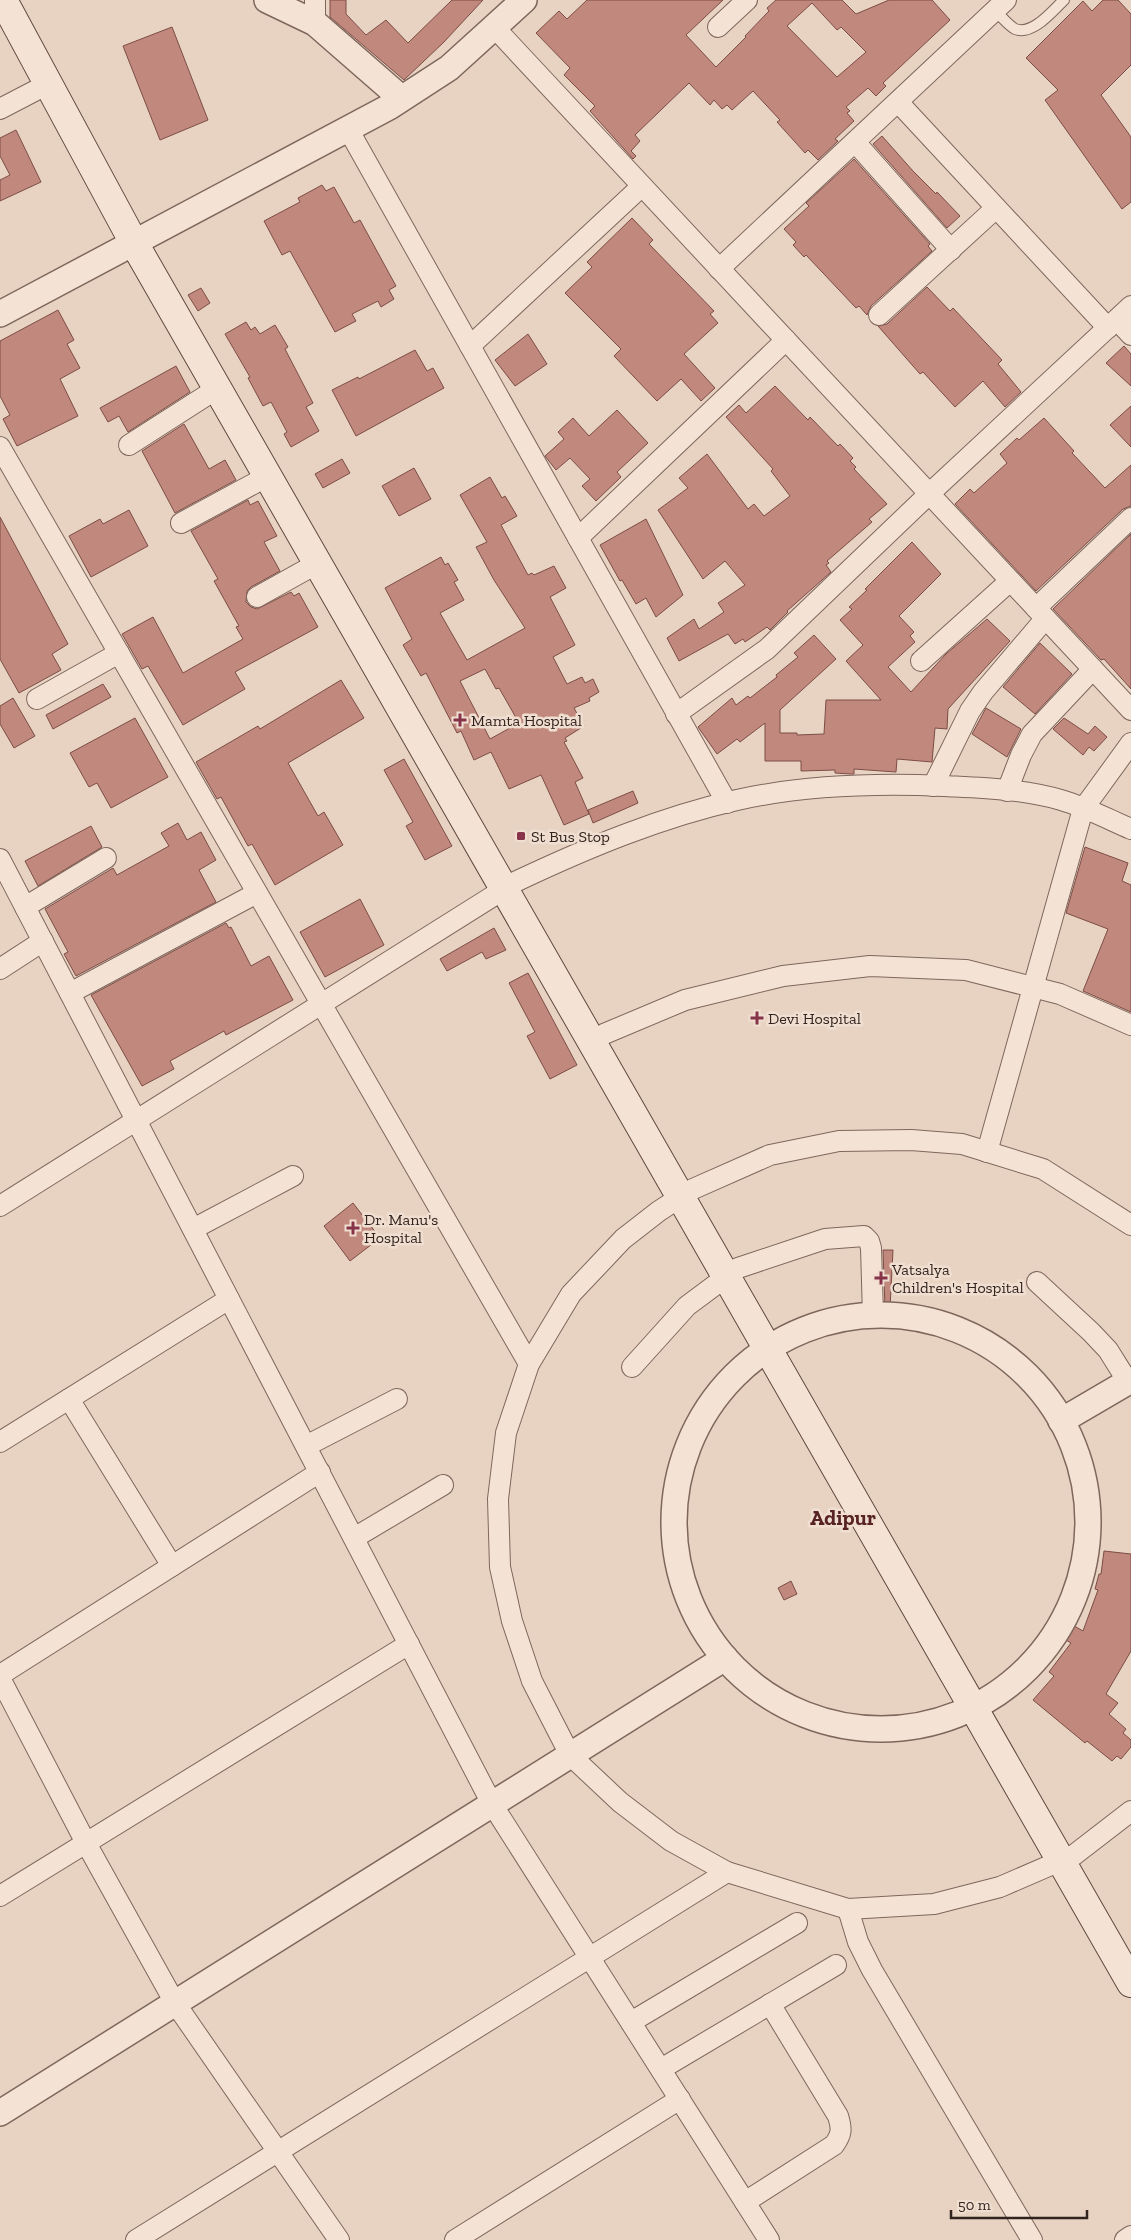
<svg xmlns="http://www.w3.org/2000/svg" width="1131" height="2240" font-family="'Zilla Slab',serif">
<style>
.building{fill:#c1887d;stroke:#7c4d45;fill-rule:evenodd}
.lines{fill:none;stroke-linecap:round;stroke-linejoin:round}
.service-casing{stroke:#7f665c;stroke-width:12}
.minor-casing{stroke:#7f665c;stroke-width:22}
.tertiary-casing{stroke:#7f665c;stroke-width:28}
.secondary-casing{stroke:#61483f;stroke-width:30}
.service{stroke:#f4e3d5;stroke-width:10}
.minor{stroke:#f4e3d5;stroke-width:20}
.tertiary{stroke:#f4e3d5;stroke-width:25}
.secondary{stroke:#f4e3d5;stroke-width:28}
.poi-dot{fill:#873349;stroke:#f0dfd1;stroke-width:2}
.labels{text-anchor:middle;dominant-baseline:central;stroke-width:5;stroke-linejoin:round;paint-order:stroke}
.poi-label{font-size:16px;fill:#31231e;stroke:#f0dfd1;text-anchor:start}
.district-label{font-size:21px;font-weight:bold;fill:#582325;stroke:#f0dfd1}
</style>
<rect width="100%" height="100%" fill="#e8d3c3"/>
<g class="building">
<polygon points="330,0 346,0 346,14 366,35 386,20 408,43 452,0 483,0 444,42 404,80 330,17"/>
<path d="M587,0H723L686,35L716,67L746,37L745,36L769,11L767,8L776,0H842L856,14L889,0H932L950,20L883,83L886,86L876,96L868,88L846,107L850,111L847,113L854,121L835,139L838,141L818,160L808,150L805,153L777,122L780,120L753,91L732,110L727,105L722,109L714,100L710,105L689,83L635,135L640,141L631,151L636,156L633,159L590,111L595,106L564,75L570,68L536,33L559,11L567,19ZM812,3L837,30L841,27L866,52L837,77L787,26Z"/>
<polygon points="1103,0 1118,0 1131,14 1131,65 1101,95 1131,137 1131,202 1122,209 1045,100 1058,90 1026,58 1083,1 1092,11"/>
<polygon points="172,27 208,120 160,140 123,46"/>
<polygon points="16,130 41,182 0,201 0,180 10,175 0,156 0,138"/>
<polygon points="882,136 913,171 936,194 937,192 960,216 947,228 873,144"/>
<polygon points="854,159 930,244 928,246 932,251 871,306 867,315 859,306 856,308 806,255 804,257 793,245 796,242 784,229 809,206 806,203"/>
<polygon points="322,185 326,191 334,187 354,223 360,220 396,286 389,290 394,299 381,307 378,301 352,314 356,321 335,332 290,251 282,255 264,221 300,202 298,198"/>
<polygon points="632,218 653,240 649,244 714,311 710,314 718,323 684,354 715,388 701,401 681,379 657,401 614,356 621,349 565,293 592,267 587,262"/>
<polygon points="927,287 950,311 953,308 1002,360 998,364 1021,392 1005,407 983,381 955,407 923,372 920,374 878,326 887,324"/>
<polygon points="201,288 210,303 198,311 188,295"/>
<polygon points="58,310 74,340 67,344 80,368 60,379 78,416 17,446 3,419 10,415 0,396 0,341"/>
<polygon points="246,322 251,330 255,327 260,334 275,325 288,347 285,349 313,403 306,407 319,431 291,447 284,434 287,432 271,402 263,406 248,378 250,377 225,334"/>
<polygon points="528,334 547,364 515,386 495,360"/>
<polygon points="1124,346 1131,354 1131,386 1106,363"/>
<polygon points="415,350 427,371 433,368 444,388 356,436 332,390 358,377 359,379"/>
<polygon points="176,366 190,392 128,432 119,416 108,422 100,408"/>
<polygon points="775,386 808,420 810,417 838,446 840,444 853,458 850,461 856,467 854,469 887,504 869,519 872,522 827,561 829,563 826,565 831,572 787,611 788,612 770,630 767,627 745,642 743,639 735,644 728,634 679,661 667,638 694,619 699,629 724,612 718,603 745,585 725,561 703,579 658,510 688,488 679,478 707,454 748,509 754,504 764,516 790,496 771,471 773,469 726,417 739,405 746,413"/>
<polygon points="1131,406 1131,447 1110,425"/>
<polygon points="617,410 648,443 617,472 621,477 596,501 582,486 590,479 570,458 556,470 545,456 564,439 558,432 573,418 589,436"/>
<polygon points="1044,418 1074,451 1072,453 1105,488 1131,465 1131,506 1123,509 1036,591 955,504 970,489 974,493 1007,463 1000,454 1017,438 1019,440"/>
<polygon points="184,424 209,469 225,460 236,480 175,513 142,451"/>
<polygon points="342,459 350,473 323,488 315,474"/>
<polygon points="414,468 431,499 399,516 382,486"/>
<path d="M490,477L502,498L505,496L517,516L501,525L528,575L532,573L534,575L554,566L566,588L550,597L575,645L553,657L567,684L582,677L585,683L593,679L599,692L589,698L590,701L574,708L584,726L565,738L567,741L564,742L583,778L575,782L589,814L564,825L541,775L509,789L491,752L474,760L461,731L457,733L426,673L421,676L403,645L412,639L385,588L441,557L445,565L448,563L458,580L454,582L464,600L440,613L467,660L525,628L494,580L476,547L487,542L460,495ZM485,669L496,689L499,688L519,723L490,739L460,681Z"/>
<polygon points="248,500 250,505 258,501 277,536 264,542 280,571 251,587 247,591 246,602 251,607 257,609 291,592 294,596 299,593 318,627 235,672 245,689 183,725 148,666 142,669 122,634 153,617 183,673 243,639 236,627 239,626 214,581 218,579 191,531"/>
<polygon points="129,510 148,546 91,577 69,536 100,519 103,524"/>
<polygon points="0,517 68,644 52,654 61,670 19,693 0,659"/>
<polygon points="646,519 683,595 656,617 646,598 636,604 622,580 620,581 600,545"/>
<polygon points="1131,534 1131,689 1104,659 1101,660 1053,609"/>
<polygon points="912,542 941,574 899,616 914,632 910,636 915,642 888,667 911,692 946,654 987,619 1010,641 948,709 947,729 935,728 932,762 897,759 896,772 854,769 854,774 851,774 835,773 835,770 801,771 801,761 765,761 765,723 740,742 737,739 717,754 698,727 732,698 736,705 748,696 750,698 777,677 776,675 798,657 794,653 814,635 836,659 780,710 780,733 797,733 797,735 824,734 826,700 881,700 846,661 863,645 840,620 852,609 849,607 867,590 865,589"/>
<polygon points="1040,643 1072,674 1035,714 1003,687"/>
<polygon points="341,680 364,718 288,763 318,816 324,812 343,845 275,885 252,844 248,846 221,797 217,799 196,762 258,726 260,729"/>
<polygon points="103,684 111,697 53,729 46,715"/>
<polygon points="13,698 35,736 14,748 0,724 0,706"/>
<polygon points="986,708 1021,729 1007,757 972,734"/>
<polygon points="135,718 168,777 111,808 97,783 89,787 70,753"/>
<polygon points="1064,718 1088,734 1095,726 1107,737 1094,751 1089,747 1083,755 1053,729"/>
<polygon points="404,759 452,846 425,860 406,826 413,822 384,770"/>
<polygon points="633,791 638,803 593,823 588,810"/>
<polygon points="178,823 187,840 201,832 216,860 199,870 216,902 76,976 64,954 68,952 45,909 113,868 117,875 169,846 161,833"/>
<polygon points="91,826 102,847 38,886 25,861"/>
<polygon points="1085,847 1128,863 1122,881 1131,885 1131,1012 1083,991 1108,929 1066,913"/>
<polygon points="360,899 384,945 325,977 300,932"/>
<polygon points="226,923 229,928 231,927 251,966 269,956 293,1000 226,1035 224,1031 170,1061 174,1069 142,1086 91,995"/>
<polygon points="494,928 506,950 486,959 482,952 447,971 440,959"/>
<polygon points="528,973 577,1065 550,1079 527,1036 535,1032 509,983"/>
<polygon points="353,1203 380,1238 350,1261 324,1226"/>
<polygon points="883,1250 893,1250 890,1308 885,1308"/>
<polygon points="1104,1551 1131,1554 1131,1651 1106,1694 1118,1703 1109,1714 1126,1729 1123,1733 1131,1740 1131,1747 1121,1759 1117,1756 1112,1761 1087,1741 1085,1743 1033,1700 1054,1676 1049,1672 1071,1643 1061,1637 1069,1623 1083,1631 1098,1590 1095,1589 1099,1574 1101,1574"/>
<polygon points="791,1581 797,1594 784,1600 778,1588"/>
</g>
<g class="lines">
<g class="service-casing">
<path id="service" d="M995,11C1001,16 1009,26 1015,29C1033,36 1053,10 1064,0"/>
</g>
<g class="minor-casing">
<g id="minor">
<polyline points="315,23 315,0"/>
<polyline points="494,27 1131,710"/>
<polyline points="718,27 747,0"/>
<polyline points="898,102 1108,328"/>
<polyline points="0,109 48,84"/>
<polyline points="348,129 727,803"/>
<polyline points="855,142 951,250"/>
<polyline points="719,269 1006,0"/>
<polyline points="879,315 996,208"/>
<polyline points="1117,320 1131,335"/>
<polyline points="470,346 642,186"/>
<polyline points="129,445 218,388"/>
<polyline points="0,447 529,1364"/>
<polyline points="181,523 268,476"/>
<polyline points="578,538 786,340"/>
<polyline points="257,597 318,563"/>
<polyline points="1036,608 1131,518"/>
<polyline points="921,661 1010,581"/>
<polyline points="37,699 119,653"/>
<polyline points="676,714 767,649 929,494 1131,306"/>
<polyline points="933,786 970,711 983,692 1045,619"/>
<polyline points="1007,791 1021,755 1032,734 1093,669"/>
<polyline points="0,859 492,1804 769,2240"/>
<polyline points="25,907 106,858"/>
<polyline points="0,969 43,941"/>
<polyline points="70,993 257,893"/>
<polyline points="604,1034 685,1000 783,976 870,966 966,970 1060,994 1131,1025"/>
<polyline points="987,1152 1083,809 1131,743"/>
<path d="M0,1206L517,881C587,848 661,817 737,800C804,785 876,783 944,786C983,788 1024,789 1061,800C1085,807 1108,819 1131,829"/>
<polyline points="1131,1225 1043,1169 962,1144 911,1140 839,1141 770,1155 693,1189 659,1211 623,1239 571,1294 529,1364 506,1433 498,1499 500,1567 512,1621 532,1681 570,1755 620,1802 671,1841 727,1872 848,1909 934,1904 1000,1887 1074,1855 1131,1811"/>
<polyline points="193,1229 293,1176"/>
<polyline points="1037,1282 1091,1332 1108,1350 1128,1382"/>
<polyline points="632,1367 687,1306 738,1268 825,1239 864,1236 869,1241 871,1248 873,1315"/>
<polyline points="69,1399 172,1566"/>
<polyline points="0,1442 229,1299"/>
<polyline points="306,1446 397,1399"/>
<polyline points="354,1538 443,1485"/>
<polyline points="0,1675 320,1472"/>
<polyline points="0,1678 86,1843 175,2003 339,2240"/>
<polyline points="0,1896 409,1644"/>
<polyline points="848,1909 858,1942 872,1970 1032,2240"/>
<polyline points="631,2022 797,1923"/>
<polyline points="661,2069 836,1965"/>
<path d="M745,2202L834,2145C842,2134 842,2129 838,2116L770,2004"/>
<polyline points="136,2240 727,1872"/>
<polyline points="455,2240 680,2099"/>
<polyline points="1125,2240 1131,2236"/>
</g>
</g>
<g class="tertiary-casing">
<g id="tertiary">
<polyline points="267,0 315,23 401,98"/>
<polyline points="0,314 389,107 449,68 524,0"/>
<circle cx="881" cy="1522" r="207"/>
<polyline points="1061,1421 1131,1380"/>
<polyline points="0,2113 725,1658"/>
</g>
</g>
<g class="secondary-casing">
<polyline id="secondary" points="3,0 134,243 1131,1983"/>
</g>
<use href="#service" class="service"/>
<use href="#minor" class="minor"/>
<use href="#tertiary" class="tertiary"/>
<use href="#secondary" class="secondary"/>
</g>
<g class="poi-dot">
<path d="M457.5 712.5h5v5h5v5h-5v5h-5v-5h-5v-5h5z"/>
<rect x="516" y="831" width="10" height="10" rx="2.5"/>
<path d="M754.5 1010.5h5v5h5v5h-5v5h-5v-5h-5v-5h5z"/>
<path d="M350.5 1220.5h5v5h5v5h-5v5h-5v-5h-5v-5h5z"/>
<path d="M878.5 1270.5h5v5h5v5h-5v5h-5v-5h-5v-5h5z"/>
</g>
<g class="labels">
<g class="poi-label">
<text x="471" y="720">Mamta Hospital</text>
<text x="531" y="836">St Bus Stop</text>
<text x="768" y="1018">Devi Hospital</text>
<text x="364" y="1219">Dr. Manu's<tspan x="364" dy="18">Hospital</tspan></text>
<text x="892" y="1269">Vatsalya<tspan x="892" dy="18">Children's Hospital</tspan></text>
</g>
<g class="district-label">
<text x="843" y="1517">Adipur</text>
</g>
</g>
<path d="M951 2210v8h136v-8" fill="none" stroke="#31231e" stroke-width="2.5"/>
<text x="958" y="2210" font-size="15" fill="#31231e" stroke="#f0dfd1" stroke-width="4" paint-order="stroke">50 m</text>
</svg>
